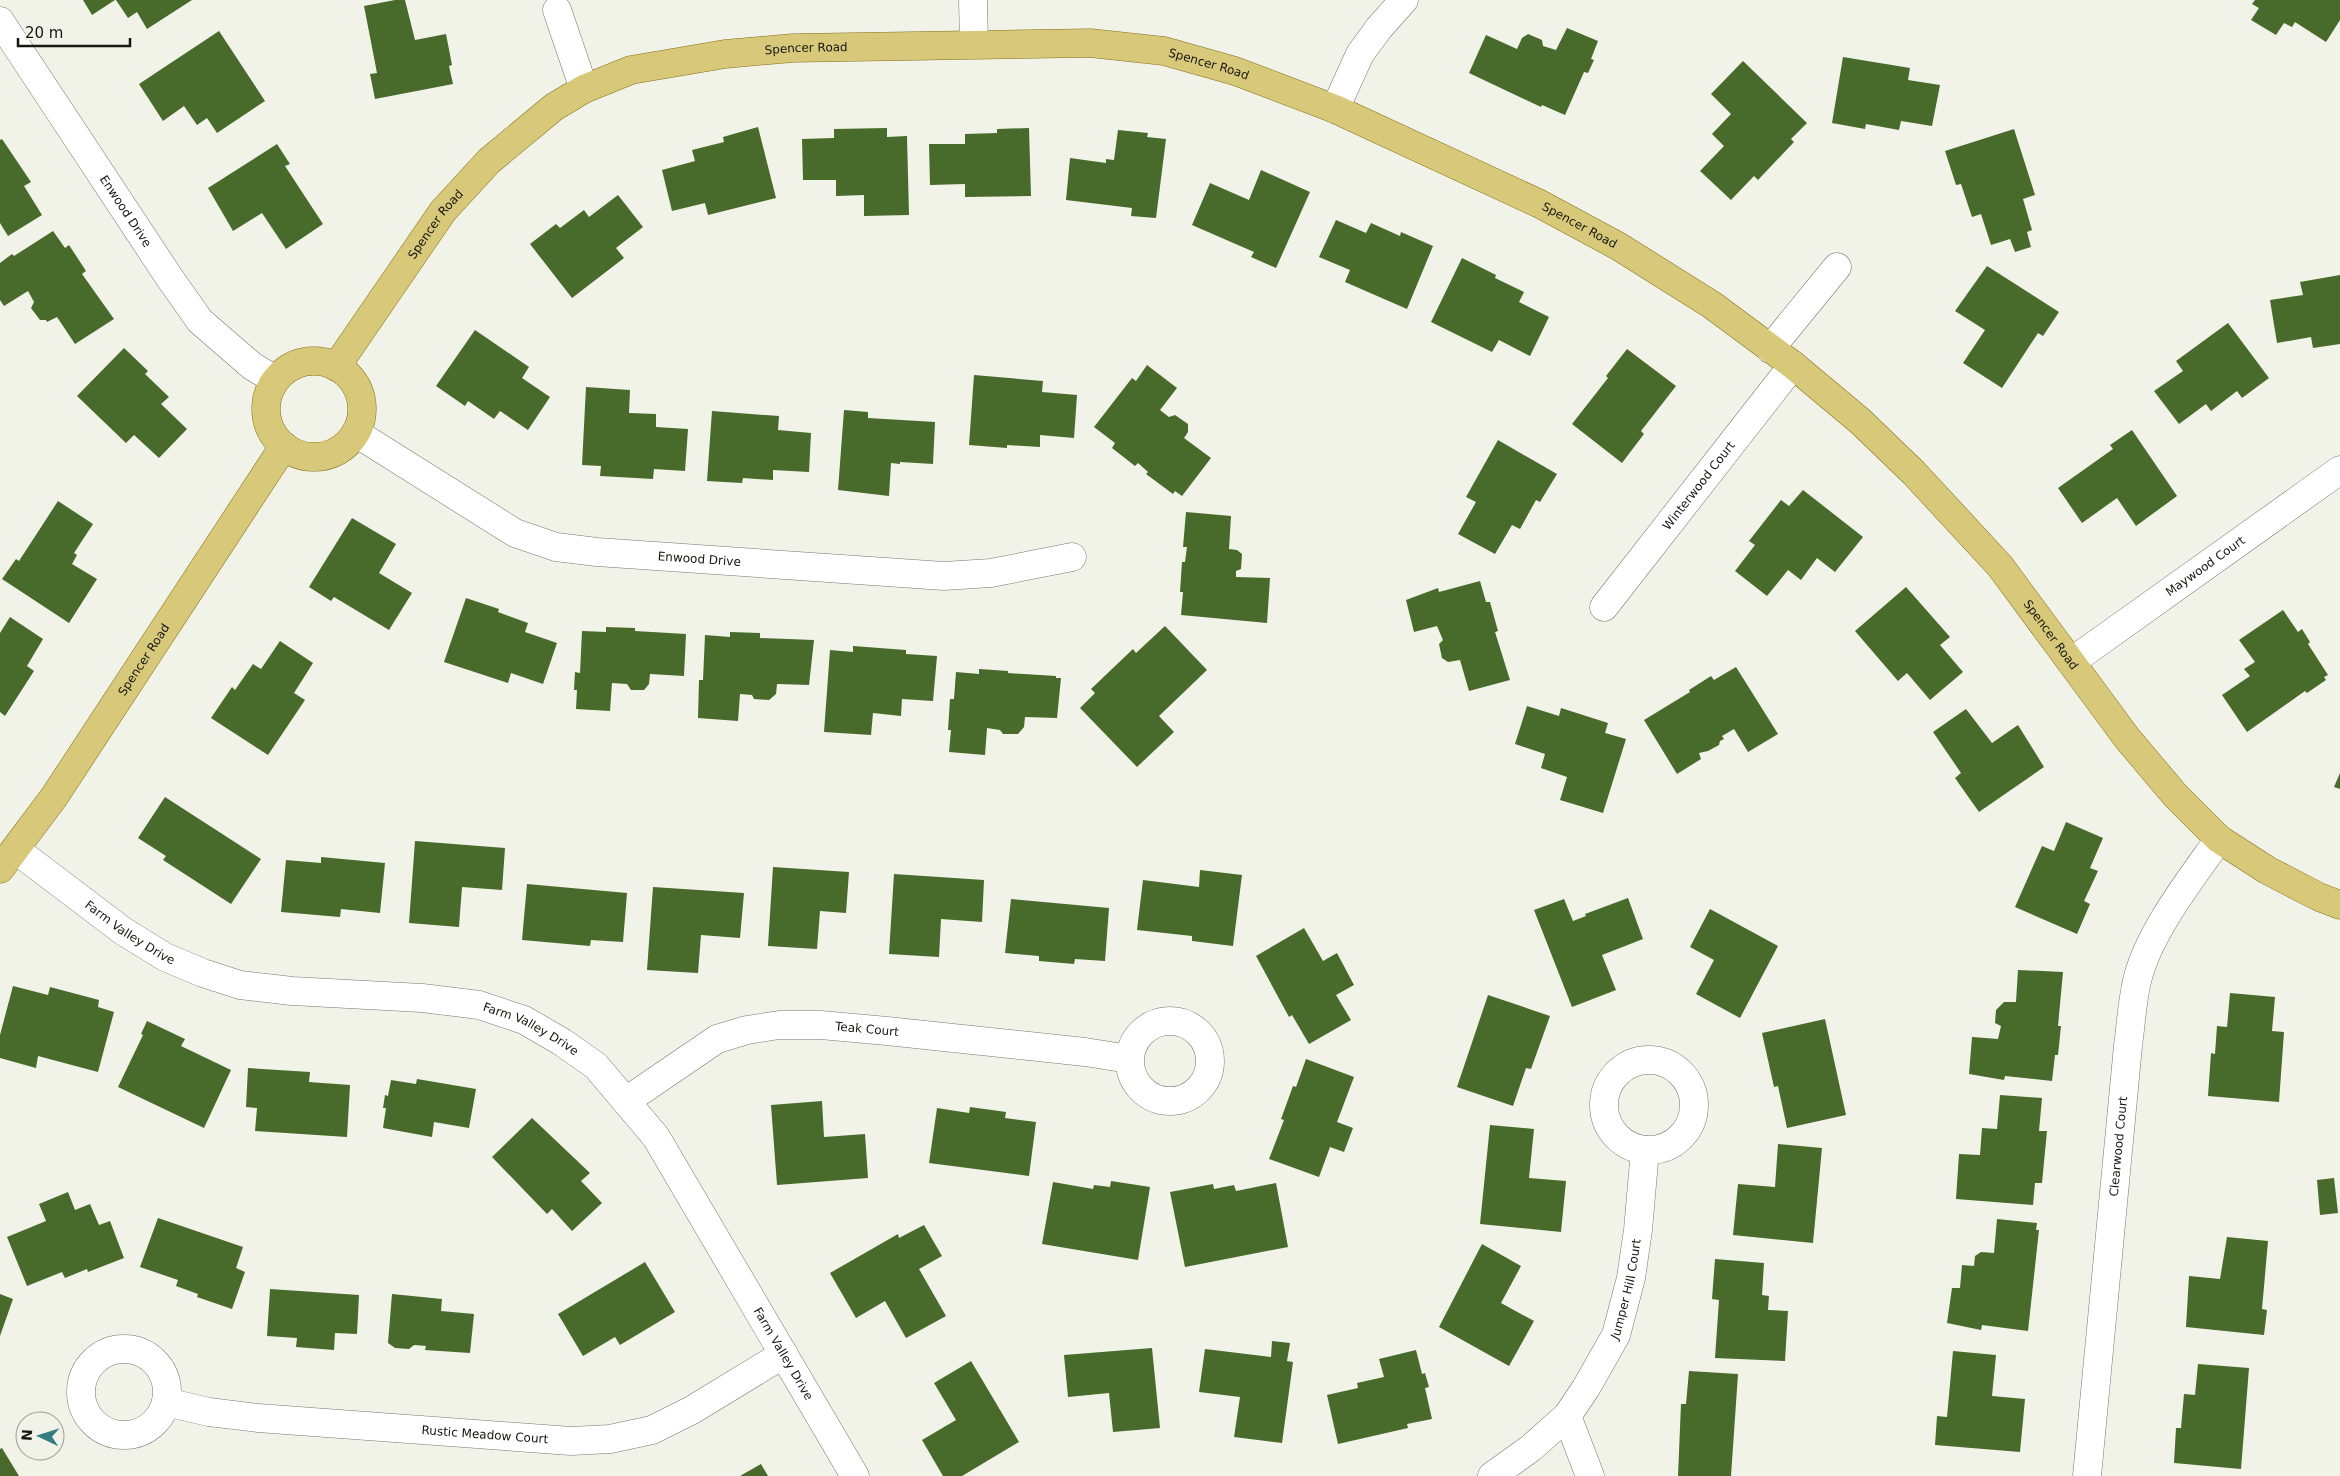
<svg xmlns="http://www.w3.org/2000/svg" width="2340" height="1476" font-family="'DejaVu Sans',sans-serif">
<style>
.building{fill:#486a2b}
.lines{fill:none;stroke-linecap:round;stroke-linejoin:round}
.minor-casing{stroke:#77796f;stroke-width:29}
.major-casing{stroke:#83721b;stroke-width:29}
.minor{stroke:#fff;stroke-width:28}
.major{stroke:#d8c879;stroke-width:28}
.labels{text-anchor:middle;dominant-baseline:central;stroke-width:5;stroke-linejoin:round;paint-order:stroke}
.street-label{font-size:12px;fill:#161713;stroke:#f2f3e8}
</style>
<rect width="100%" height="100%" fill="#f2f3e8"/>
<g class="building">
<polygon points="83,0 115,0 92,15"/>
<polygon points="116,0 192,0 147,29 137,12 128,18"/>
<polygon points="395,0 405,0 415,40 446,34 452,65 449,66 453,84 375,99 370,74 377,73 364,6"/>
<polygon points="2255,0 2340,0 2340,20 2326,42 2295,22 2292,27 2284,23 2276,35 2251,20 2259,8 2252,4"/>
<polygon points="1567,28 1598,41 1591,59 1594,60 1588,73 1584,72 1565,115 1542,105 1541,107 1469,73 1486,35 1517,49 1522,38 1528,34 1542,40 1543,46 1556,50"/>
<polygon points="219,31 265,101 217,133 207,118 197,125 184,106 163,121 139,84"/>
<polygon points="1843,57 1910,68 1908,80 1940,85 1932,126 1901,121 1899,130 1866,124 1865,129 1832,123"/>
<polygon points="1743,61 1807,123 1791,139 1794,142 1758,180 1754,176 1731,200 1700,171 1724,146 1712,134 1731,114 1711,94"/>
<polygon points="758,127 776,198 708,215 705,203 672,211 662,170 695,161 692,150 724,142 723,137"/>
<polygon points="887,128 887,137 907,136 909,215 864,216 864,195 836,196 836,180 803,180 802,139 834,138 834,129"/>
<polygon points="1029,128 1031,196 965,197 965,184 930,185 929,144 965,144 965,134 997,133 997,129"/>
<polygon points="2014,129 2035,195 2023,199 2032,230 2027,232 2031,247 2015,252 2010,239 1991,245 1981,214 1972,217 1961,184 1956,185 1945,151"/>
<polygon points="1118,130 1148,133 1147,137 1166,139 1156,218 1131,216 1132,208 1066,200 1070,158 1106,163 1106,159 1114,160"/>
<polygon points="2,139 31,182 24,186 42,215 8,236 0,223 0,140"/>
<polygon points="277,144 290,164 285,166 323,224 286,249 262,213 233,231 208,188"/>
<polygon points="1261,170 1310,192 1276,268 1251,257 1254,252 1192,225 1210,183 1249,200"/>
<polygon points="618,195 643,227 616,248 624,258 572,298 530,244 556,224 560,228 584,210 589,217"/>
<polygon points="1336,220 1366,233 1371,223 1400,236 1401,232 1433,246 1407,309 1345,282 1350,270 1319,257"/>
<polygon points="53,231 65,248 69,245 86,271 82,274 114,319 75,344 57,317 47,322 46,320 40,320 31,308 34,302 28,291 4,306 0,300 0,263 12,254 14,256"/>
<polygon points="1462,258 1496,275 1495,278 1524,292 1519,302 1549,317 1530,356 1499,340 1492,352 1431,322"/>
<polygon points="1987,266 2059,312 2043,336 2038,333 2002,388 1963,363 1985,330 1955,311"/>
<polygon points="2340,275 2340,344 2313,348 2311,337 2277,343 2270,300 2303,295 2300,282"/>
<polygon points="2228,323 2269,378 2242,398 2237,391 2211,411 2206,404 2179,424 2154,391 2183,371 2176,361"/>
<polygon points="475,330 529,367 522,378 550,397 528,430 500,411 494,419 468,401 465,406 436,386"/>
<polygon points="124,348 148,371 145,374 169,397 161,404 187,429 159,458 134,435 126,443 77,396"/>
<polygon points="1627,349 1676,386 1641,431 1644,434 1622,463 1572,424 1608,378 1606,376"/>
<polygon points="1147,365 1177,388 1160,410 1169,417 1175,415 1188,424 1188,432 1184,438 1211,458 1182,496 1175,491 1173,494 1146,474 1148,472 1138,463 1135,466 1112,448 1115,443 1094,427 1132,378 1136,381"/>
<polygon points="974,375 1043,381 1042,392 1077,395 1074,438 1040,435 1040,447 1007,445 1007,448 969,445"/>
<polygon points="586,387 630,390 629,413 656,414 656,427 688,429 685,471 654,469 653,479 600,476 601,466 582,465"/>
<polygon points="844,410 868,412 868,418 935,422 933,464 900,462 900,464 891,463 889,496 838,490"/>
<polygon points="712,411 779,416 778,430 811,433 809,472 773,470 773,480 743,478 742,483 707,481"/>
<polygon points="2132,430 2177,496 2136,526 2117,498 2082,523 2058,488 2113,449 2110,445"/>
<polygon points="1498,440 1557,474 1540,502 1536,500 1520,529 1512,525 1495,554 1458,534 1476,502 1466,497"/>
<polygon points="1803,490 1863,537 1835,572 1817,558 1801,580 1788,570 1767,596 1735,571 1755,545 1749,541 1781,500 1789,506"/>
<polygon points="58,501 93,524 74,553 77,555 72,564 97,579 69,623 2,579 16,559 19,561"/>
<polygon points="1186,512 1231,516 1229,549 1237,550 1242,554 1241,569 1236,571 1236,577 1270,578 1267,623 1181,615 1183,592 1180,592 1182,562 1185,562 1187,547 1183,547"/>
<polygon points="352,518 396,544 379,573 412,593 389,630 334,597 331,601 309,587"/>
<polygon points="1480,581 1486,602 1490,602 1498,631 1495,632 1510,680 1469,691 1460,660 1448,662 1442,658 1439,644 1443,640 1437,626 1414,632 1406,600 1438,588 1439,592"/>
<polygon points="1906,587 1950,637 1940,645 1963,672 1930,700 1907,673 1898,681 1855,631"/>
<polygon points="466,598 499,609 498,612 528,623 525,632 557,643 543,684 511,673 508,683 444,662"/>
<polygon points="2283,610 2298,632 2302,629 2310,642 2308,644 2328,675 2324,677 2326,680 2307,693 2305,691 2247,732 2222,695 2250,676 2244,669 2255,662 2239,640"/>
<polygon points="10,617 43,639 27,666 34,671 5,716 0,712 0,633"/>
<polygon points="1165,626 1207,670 1159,716 1174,732 1137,767 1080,708 1095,693 1091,689 1133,649 1136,653"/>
<polygon points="606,627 635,628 635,631 686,634 684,676 650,674 649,684 644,690 631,690 627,684 612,683 610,711 576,709 577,690 574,690 575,672 580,673 582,631 606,632"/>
<polygon points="730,632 760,633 760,638 814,640 809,685 777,684 776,694 769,700 754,699 752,695 740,694 738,721 698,718 699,680 703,680 705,635 730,637"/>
<polygon points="280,641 313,663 294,693 305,700 268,755 211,718 232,687 235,690 253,664 261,669"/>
<polygon points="853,646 906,650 906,654 937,656 933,701 902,699 901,716 873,713 871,735 824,732 830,650 853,652"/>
<polygon points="1736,667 1778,734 1748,752 1734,729 1722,736 1724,739 1720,741 1719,745 1708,751 1699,753 1701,759 1677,774 1644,720 1690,692 1689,690 1711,676 1714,680"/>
<polygon points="979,669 1008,671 1008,673 1056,676 1056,678 1061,678 1057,718 1025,717 1024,727 1018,734 1003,734 1000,730 987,728 985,755 949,752 951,730 948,730 950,699 954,699 956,672 979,674"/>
<polygon points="1527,706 1559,716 1561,708 1608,723 1605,733 1626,739 1603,813 1560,800 1567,777 1541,768 1545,754 1515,744"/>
<polygon points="1966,709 1992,743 2018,725 2044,767 1979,812 1955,778 1961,773 1933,732"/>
<polygon points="2340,773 2340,789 2334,787"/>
<polygon points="165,797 261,859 231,904 163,860 166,856 138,838"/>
<polygon points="2066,822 2103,838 2090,868 2098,871 2084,901 2090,904 2077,934 2015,907 2042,846 2054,851"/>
<polygon points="415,841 505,848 502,890 462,887 459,927 409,923"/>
<polygon points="321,857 385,863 380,913 341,909 340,917 281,912 286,860 321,863"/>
<polygon points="773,867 849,872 846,913 820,911 817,949 768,946"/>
<polygon points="1200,870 1242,875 1233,946 1192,941 1192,936 1137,930 1143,880 1199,887"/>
<polygon points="894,874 984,880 982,922 941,919 939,957 889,954"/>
<polygon points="527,884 627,893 623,942 591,940 590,946 522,940"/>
<polygon points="653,887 744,893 740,938 701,935 698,973 647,970"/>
<polygon points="1628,898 1643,939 1602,955 1616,990 1572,1007 1534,910 1564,899 1573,921 1586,916 1585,914"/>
<polygon points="1011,899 1109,908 1105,961 1075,959 1074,964 1039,961 1039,956 1005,953"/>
<polygon points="1710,909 1778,946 1740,1018 1696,994 1714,960 1690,947"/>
<polygon points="1304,928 1323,961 1337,953 1354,985 1336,995 1351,1020 1309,1044 1292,1015 1289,1017 1256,956"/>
<polygon points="2018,970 2063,972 2058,1026 2061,1026 2058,1055 2055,1055 2052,1081 2005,1076 2004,1080 1969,1074 1972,1037 1998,1039 2001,1026 1995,1023 1996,1010 2004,1002 2016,1002"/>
<polygon points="13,986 48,995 50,987 99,1000 98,1007 114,1012 98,1072 38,1056 36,1068 0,1058 0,1035"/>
<polygon points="2230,993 2275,997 2272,1031 2284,1032 2279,1102 2208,1096 2211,1053 2215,1054 2217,1026 2227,1027"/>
<polygon points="1488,995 1550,1016 1531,1069 1526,1068 1513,1106 1457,1087"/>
<polygon points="1825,1019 1846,1115 1787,1128 1778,1086 1774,1087 1762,1033"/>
<polygon points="147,1021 185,1039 181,1046 231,1070 204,1128 118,1087 143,1035 141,1034"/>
<polygon points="1306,1059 1354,1077 1337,1122 1353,1128 1344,1152 1330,1147 1319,1177 1269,1159 1284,1120 1281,1119 1293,1086 1296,1087"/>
<polygon points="248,1068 310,1072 309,1082 350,1085 347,1137 255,1131 257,1108 246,1107"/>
<polygon points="417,1079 476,1089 469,1128 434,1122 432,1137 383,1128 386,1108 383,1108 385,1095 388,1096 391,1080 416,1084"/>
<polygon points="2000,1095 2042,1098 2039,1131 2047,1131 2042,1183 2035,1183 2033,1205 1956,1199 1959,1154 1980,1155 1982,1128 1997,1129"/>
<polygon points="822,1101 824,1137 865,1134 868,1178 777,1185 771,1105"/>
<polygon points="970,1107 1006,1112 1005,1118 1036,1122 1029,1176 929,1163 937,1108 969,1113"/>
<polygon points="532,1118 590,1173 581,1181 602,1203 572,1231 552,1209 547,1214 492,1157"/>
<polygon points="1490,1125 1534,1129 1529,1178 1566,1181 1561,1232 1480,1224"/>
<polygon points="1778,1144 1822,1148 1813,1243 1733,1235 1738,1184 1775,1187"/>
<polygon points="2334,1178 2338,1213 2320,1215 2317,1180"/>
<polygon points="1111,1181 1150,1187 1138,1260 1042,1244 1053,1182 1093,1189 1094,1185 1110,1187"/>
<polygon points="1276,1183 1288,1247 1185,1267 1170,1192 1213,1184 1214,1189 1234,1185 1236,1191"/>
<polygon points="68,1192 75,1210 90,1204 99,1225 110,1221 124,1258 88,1272 87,1269 65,1278 62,1272 27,1286 7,1237 46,1221 39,1204"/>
<polygon points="158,1218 243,1247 236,1268 245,1272 232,1309 197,1297 198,1294 176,1286 178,1280 140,1267"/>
<polygon points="1997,1219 2037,1223 2036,1230 2039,1230 2028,1331 1982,1325 1981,1330 1947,1323 1952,1288 1960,1288 1962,1265 1974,1266 1975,1256 1981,1252 1994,1253"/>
<polygon points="924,1225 942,1256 919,1269 946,1316 906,1338 885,1301 856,1318 830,1273 898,1234 899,1238"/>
<polygon points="2227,1237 2268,1241 2262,1309 2267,1310 2264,1335 2186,1327 2189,1276 2220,1279"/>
<polygon points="1482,1244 1521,1266 1501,1303 1534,1321 1509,1366 1439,1327"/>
<polygon points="1715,1259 1764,1263 1762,1295 1769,1296 1768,1310 1788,1311 1785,1361 1715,1358 1719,1300 1712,1299"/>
<polygon points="645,1262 675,1312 620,1345 615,1337 583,1356 558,1314"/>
<polygon points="270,1289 359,1295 357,1334 335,1333 334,1350 296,1347 297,1338 267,1336"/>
<polygon points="0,1294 13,1299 0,1336"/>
<polygon points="392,1294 442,1299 441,1311 474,1314 470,1353 425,1350 426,1346 414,1345 409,1349 395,1348 388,1343"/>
<polygon points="1272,1341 1290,1343 1287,1361 1293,1362 1282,1443 1234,1437 1240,1397 1199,1392 1205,1349 1271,1357"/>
<polygon points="1152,1348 1160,1428 1113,1432 1109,1393 1068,1397 1064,1355"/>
<polygon points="1416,1350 1422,1374 1425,1373 1429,1387 1425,1388 1432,1419 1407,1424 1408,1428 1338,1444 1327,1395 1358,1388 1357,1383 1384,1377 1379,1359"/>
<polygon points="1953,1351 1996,1355 1992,1396 2025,1399 2020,1452 1935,1445 1937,1416 1947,1417"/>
<polygon points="971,1361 1019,1442 962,1476 943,1476 922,1440 956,1420 934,1383"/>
<polygon points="2198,1364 2249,1368 2241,1469 2174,1463 2176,1428 2181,1428 2184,1394 2195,1395"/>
<polygon points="1689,1371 1738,1374 1731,1476 1678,1476 1681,1404 1686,1404"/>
<polygon points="2,1448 19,1476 0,1476 0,1449"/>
<polygon points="761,1464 768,1476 740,1476"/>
</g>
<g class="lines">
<g class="minor-casing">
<g id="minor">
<polyline points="973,0 974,44"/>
<polyline points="557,10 584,89"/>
<path id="s1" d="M0,21L169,277L200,321L252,366L275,380"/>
<polyline points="1335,109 1360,54 1379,28 1404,0"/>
<polyline points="1770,349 1837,267"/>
<path id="s2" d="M356,433L515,533L556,547L597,552L944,576L991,573L1072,557"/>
<path id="s3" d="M1604,607L1793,365"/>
<path id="s4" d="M2071,662L2340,470"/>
<path id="s5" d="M16,850L123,931L165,957L203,973L240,985L292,991L422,998L479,1005L524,1020L562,1042L596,1066L656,1137L855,1476"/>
<circle cx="1170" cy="1061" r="40"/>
<circle cx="1649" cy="1105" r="45"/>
<path id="s6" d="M626,1101L717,1039L747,1030L779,1025H821L887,1031L1085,1052L1129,1059"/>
<circle cx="124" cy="1392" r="43"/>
<path id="s7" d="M166,1402L209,1412L258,1418L571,1441L610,1439L652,1430L692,1410L784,1354"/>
<polyline points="1567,1416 1590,1476"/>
<path id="s8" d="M1492,1476L1531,1448L1567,1416L1586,1388L1616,1335L1631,1278L1638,1230L1645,1150"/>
<path id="s9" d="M2087,1476L2128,1046C2131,1024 2132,1002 2137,981C2148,933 2191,879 2219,839"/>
</g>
</g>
<g class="major-casing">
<g id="major">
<circle cx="314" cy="409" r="48"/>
<path id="s10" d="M336,367L443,211L489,161L554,107L584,89L631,70L725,54L793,48L1090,43L1164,51L1235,71L1335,109L1540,204L1618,246L1712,305L1793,365L1860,421L1914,473L2000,566L2127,738L2175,795L2219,839L2267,870L2319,897L2340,905"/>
<path id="s11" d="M0,869L54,797L284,446"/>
</g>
</g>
<use href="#minor" class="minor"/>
<use href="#major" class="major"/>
</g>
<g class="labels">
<g class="street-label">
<text stroke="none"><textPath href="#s10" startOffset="604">Spencer Road</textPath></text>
<text stroke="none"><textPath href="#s10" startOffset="1009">Spencer Road</textPath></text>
<text stroke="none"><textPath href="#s1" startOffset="228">Enwood Drive</textPath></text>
<text stroke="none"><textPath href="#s10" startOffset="174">Spencer Road</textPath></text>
<text stroke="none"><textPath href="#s10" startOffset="1414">Spencer Road</textPath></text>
<text stroke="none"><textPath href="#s3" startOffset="154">Winterwood Court</textPath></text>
<text stroke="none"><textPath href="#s2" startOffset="375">Enwood Drive</textPath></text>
<text stroke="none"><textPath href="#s4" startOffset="165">Maywood Court</textPath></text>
<text stroke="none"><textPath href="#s10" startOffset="2044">Spencer Road</textPath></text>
<text stroke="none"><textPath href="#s11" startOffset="254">Spencer Road</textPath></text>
<text stroke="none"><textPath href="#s5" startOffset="141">Farm Valley Drive</textPath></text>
<text stroke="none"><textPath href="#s6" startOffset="262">Teak Court</textPath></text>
<text stroke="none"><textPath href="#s5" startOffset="561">Farm Valley Drive</textPath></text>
<text stroke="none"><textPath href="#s9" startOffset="331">Clearwood Court</textPath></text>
<text stroke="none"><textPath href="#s8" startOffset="238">Jumper Hill Court</textPath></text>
<text stroke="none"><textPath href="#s5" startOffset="981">Farm Valley Drive</textPath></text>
<text stroke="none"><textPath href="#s7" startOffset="321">Rustic Meadow Court</textPath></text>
</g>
</g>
<g transform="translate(40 1436) rotate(274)"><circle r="24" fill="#f2f3e8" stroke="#9a9b93"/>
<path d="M0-4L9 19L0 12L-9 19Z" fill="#357d85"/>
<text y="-8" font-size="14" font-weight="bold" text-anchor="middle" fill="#161713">N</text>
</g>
<path d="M18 38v8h112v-8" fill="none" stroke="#161713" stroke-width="2.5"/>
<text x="25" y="38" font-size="15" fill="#161713" stroke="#f2f3e8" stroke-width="4" paint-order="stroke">20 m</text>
</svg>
